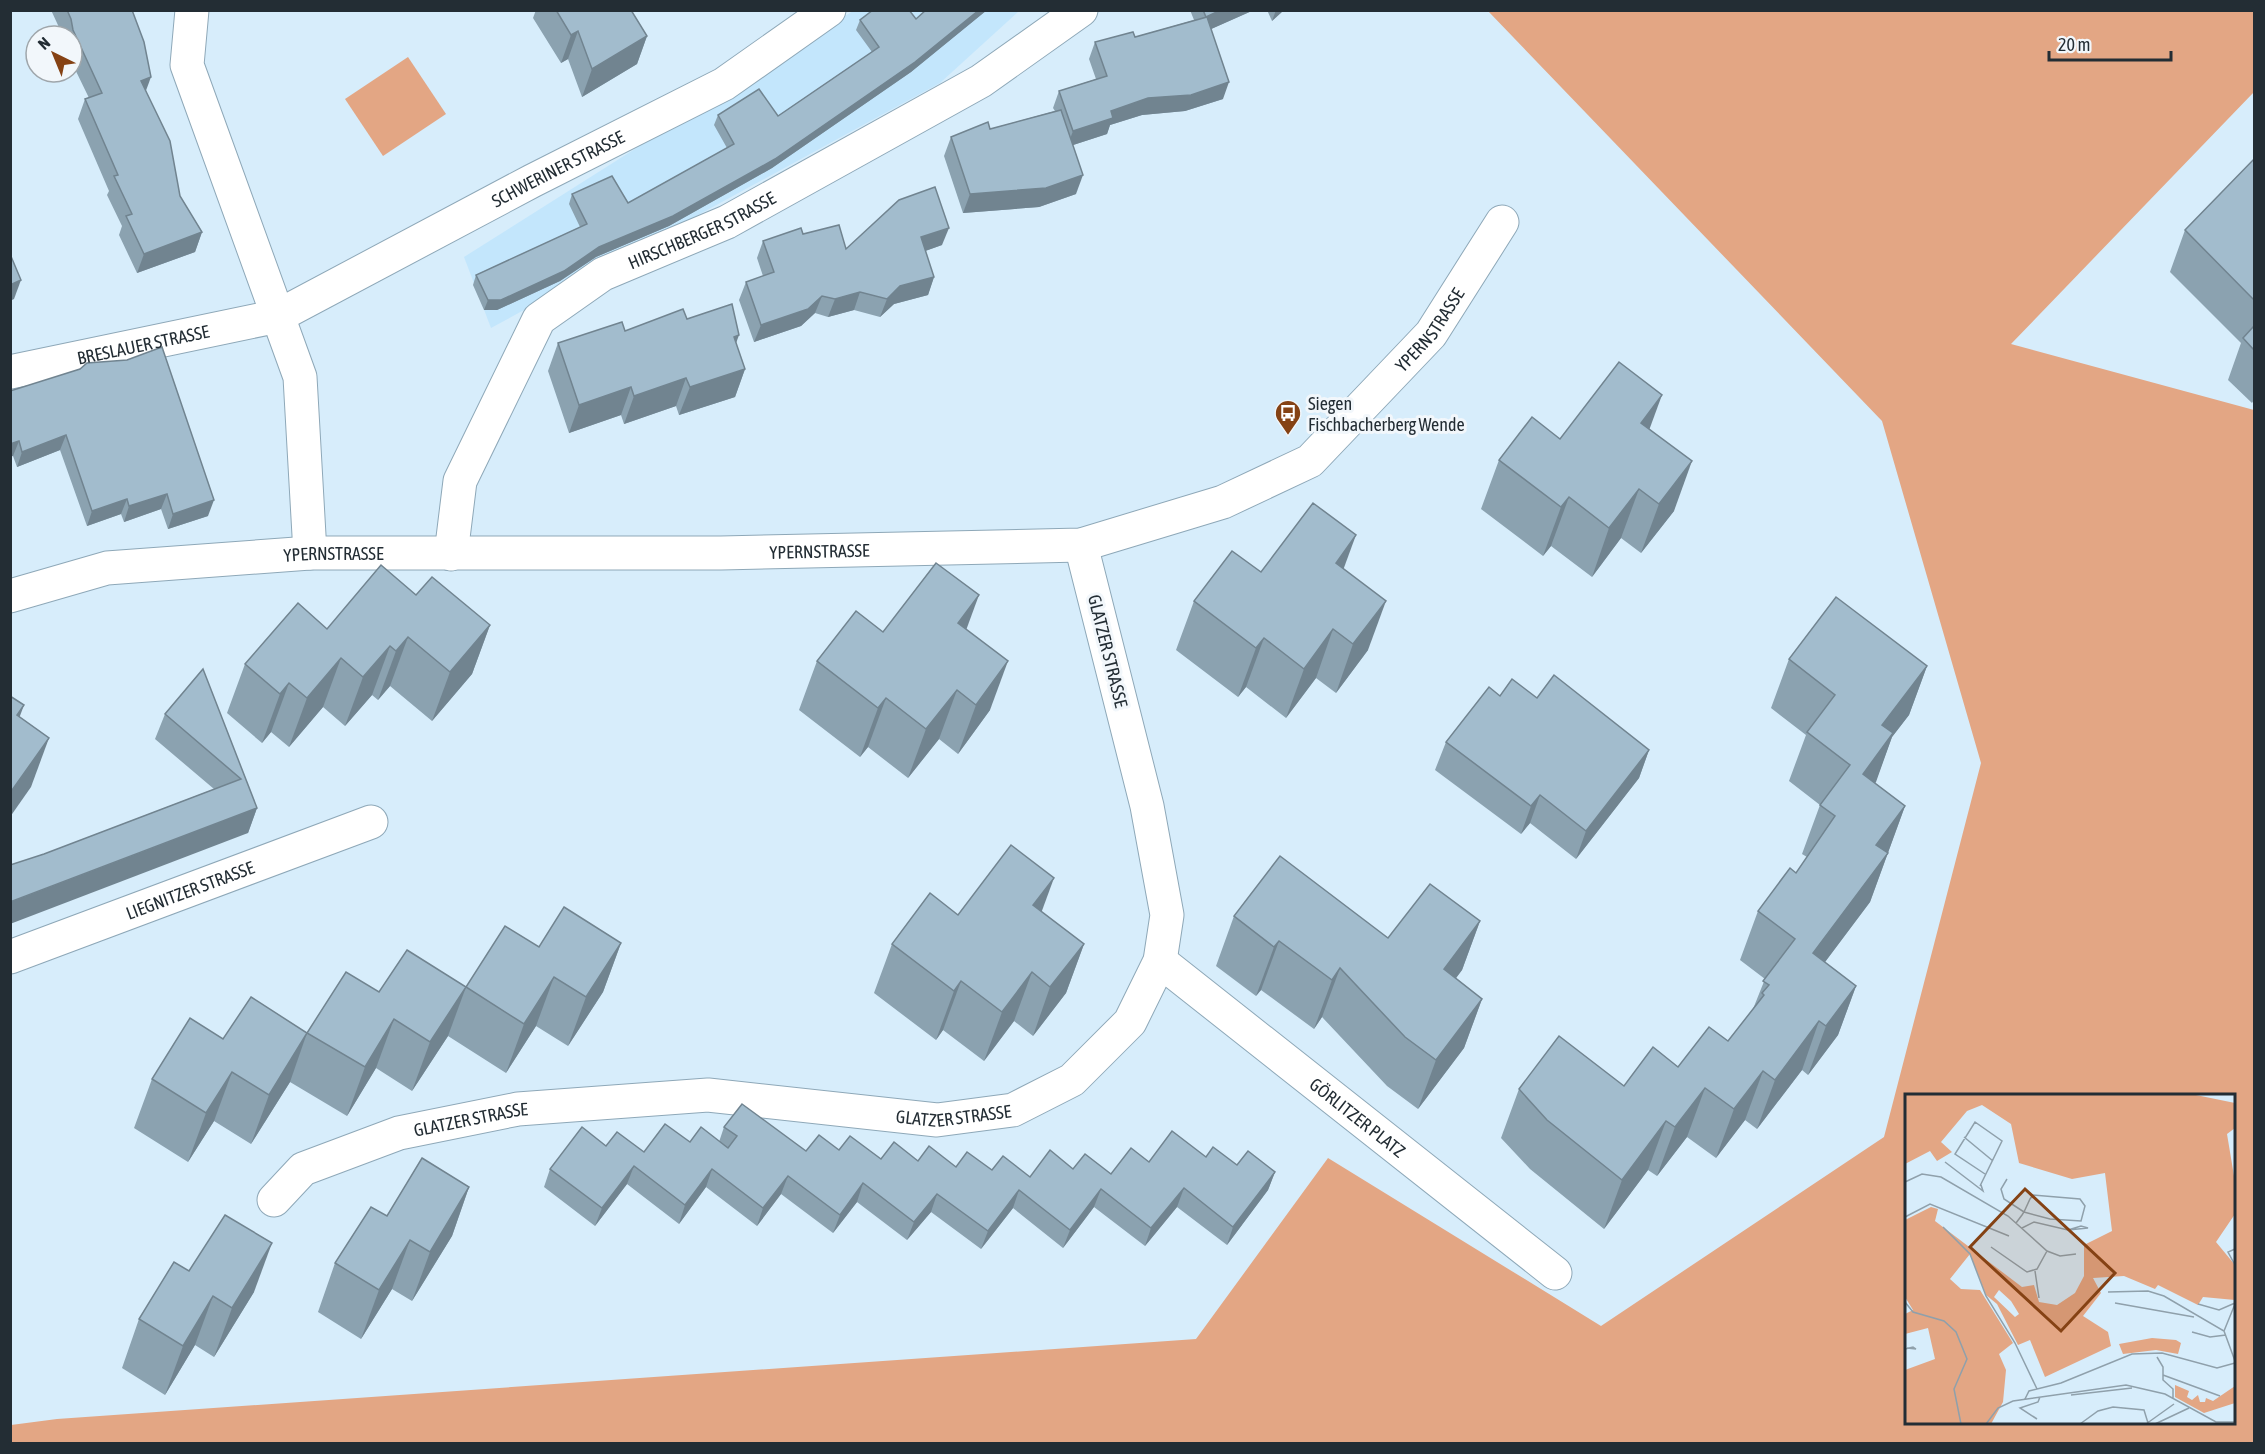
<svg xmlns="http://www.w3.org/2000/svg" width="2265" height="1454" font-family="'Asap Condensed',sans-serif">
<style>
.built{fill:#c3e6fc}
.green{fill:#e3a684;fill-rule:evenodd}
.lines{fill:none;stroke-linecap:round;stroke-linejoin:round}
.minor-casing{stroke:#8ea8b8;stroke-width:35}
.minor{stroke:#fff;stroke-width:33}
.wall{fill:#8ba2b0}
.shaded-wall{fill:#718490}
.building{fill:#a2bccd;stroke:#718490;stroke-width:1.5}
.labels{text-anchor:middle;dominant-baseline:central;stroke-width:6;stroke-linejoin:round;paint-order:stroke}
.street-label{font-size:18px;fill:#232d34;stroke:#f2f7fb}
.poi-label{font-size:18px;fill:#232d34;stroke:#f2f7fb;text-anchor:start}
.inset-road{fill:none;stroke:#8fa0ab;stroke-width:1.5}
.view{fill:#854214;fill-opacity:0.15;stroke:#854214;stroke-width:3}
.inset-edge{fill:none;stroke:#232d34;stroke-width:3}
</style>
<rect width="100%" height="100%" fill="#d7edfb"/>
<polygon class="built" points="853,11 1019,11 940,83 491,328 464,257"/>
<g class="green">
<path d="M1488,11H2254V92L2011,344L2254,410V1443H11V1425L57,1419L1196,1339L1328,1158L1601,1326L1884,1137L1981,763L1882,421ZM1906,1096H2234V1422H1906Z"/>
<polygon points="408,57 446,114 383,156 345,99"/>
</g>
<g class="lines">
<g class="minor-casing">
<g id="minor">
<polyline points="192,10 187,65 300,377 310,553"/>
<path id="s1" d="M10,372L278,316L532,181L724,84L829,10"/>
<path id="s2" d="M451,554L460,481L539,319L603,274L727,222L981,81L1081,10"/>
<path id="s3" d="M10,596L107,568L310,553H721L1081,545L1223,502L1310,461L1431,334L1502,222"/>
<path id="s4" d="M10,957L371,822"/>
<path id="s5" d="M1160,961L1555,1273"/>
<path id="s6" d="M274,1200L303,1169L399,1133L518,1109L708,1095L937,1120L1013,1110L1072,1080L1130,1022L1160,961L1167,915L1147,806L1081,545"/>
</g>
</g>
<use href="#minor" class="minor"/>
</g>
<g class="wall">
<polygon points="51,10 132,10 146,91 180,196 202,232 195,252 137,273 119,235 122,226 107,195 109,191 78,119 85,99 89,98 72,63 72,36 63,36"/>
<polygon points="536,10 631,10 647,36 637,64 582,97 568,59 561,63 533,18"/>
<polygon points="926,10 987,10 911,72 772,168 669,226 596,257 560,281 497,310 484,310 473,285 476,275 580,227 569,204 572,194 628,203 727,148 714,125 718,115 778,116 872,52 856,30 860,20 916,19"/>
<polygon points="1190,10 1254,10 1211,29 1223,99 1185,111 1142,115 1110,125 1107,134 1073,145 1076,194 1039,207 963,213 944,156 951,137 990,129 1055,111 1053,108 1059,91 1096,79 1089,59 1095,42 1135,37 1194,20"/>
<polygon points="1267,10 1284,10 1272,21"/>
<polygon points="2254,159 2254,400 2252,403 2228,380 2241,343 2170,272 2185,230"/>
<polygon points="803,234 846,249 942,245 925,251 934,277 928,295 894,304 880,317 854,310 828,317 815,313 801,326 754,342 739,300 746,282 763,276 757,258 763,241"/>
<polygon points="687,319 736,344 745,369 735,397 679,415 676,406 624,424 621,415 569,433 548,371 558,343"/>
<polygon points="10,391 208,516 168,529 161,509 124,522 121,514 87,526 60,450 17,467 13,456"/>
<polygon points="1650,429 1674,511 1641,553 1621,538 1592,577 1551,546 1543,556 1481,509 1499,460 1560,439"/>
<polygon points="1344,569 1368,650 1336,693 1316,678 1286,718 1246,687 1238,697 1176,650 1194,601 1261,572"/>
<polygon points="490,625 472,674 432,721 390,686 378,700 372,695 345,726 323,707 289,747 271,732 262,743 227,713 245,664 327,629"/>
<polygon points="966,629 990,710 958,754 939,739 908,778 868,747 860,757 799,710 817,661 883,632"/>
<polygon points="1789,659 1927,666 1909,715 1892,737 1875,783 1905,806 1870,902 1825,962 1856,986 1838,1035 1808,1075 1802,1070 1757,1129 1745,1120 1716,1158 1687,1137 1657,1176 1648,1170 1604,1229 1530,1169 1501,1138 1519,1089 1624,1086 1678,1067 1728,1041 1753,1009 1765,979 1740,960 1758,911 1796,873 1807,857 1802,854 1820,805 1789,781 1806,735 1771,708"/>
<polygon points="203,669 257,808 248,833 44,854 214,789 155,739 165,714"/>
<polygon points="1500,696 1537,698 1649,750 1639,778 1576,859 1530,823 1521,834 1435,770 1446,742"/>
<polygon points="1042,912 1084,944 1066,993 1033,1036 1014,1021 984,1061 943,1030 936,1040 874,993 892,944 958,915"/>
<polygon points="1234,916 1388,938 1480,921 1462,970 1456,978 1482,999 1464,1048 1418,1109 1387,1086 1322,1017 1314,1029 1261,990 1256,996 1216,966"/>
<polygon points="621,943 603,992 568,1046 536,1026 506,1073 448,1036 412,1091 376,1068 347,1116 290,1082 251,1144 214,1121 188,1162 134,1128 152,1079 223,1039 307,1033 379,992 466,987 539,947"/>
<polygon points="724,1127 806,1151 839,1150 881,1159 918,1161 956,1167 992,1170 1030,1177 1073,1169 1111,1174 1149,1162 1206,1157 1237,1165 1275,1172 1268,1190 1227,1245 1177,1207 1145,1246 1094,1207 1063,1248 1013,1208 981,1249 931,1212 907,1240 857,1202 833,1233 781,1194 757,1226 706,1187 679,1224 627,1184 595,1226 544,1187 550,1169 606,1146 644,1152 690,1142 719,1142"/>
<polygon points="469,1187 452,1236 412,1301 392,1289 361,1339 318,1312 335,1263 387,1216"/>
<polygon points="189,1271 254,1292 214,1357 195,1345 165,1395 122,1368 139,1319"/>
</g>
<g class="shaded-wall">
<polygon points="979,10 987,10 911,72 772,168 669,226 596,257 560,281 497,310 484,310 488,300 599,247"/>
<polygon points="1221,10 1254,10 1200,34 1206,17"/>
<polygon points="1276,10 1284,10 1272,21"/>
<polygon points="578,31 568,59 561,63 571,35"/>
<polygon points="647,36 637,64 582,97 592,69"/>
<polygon points="151,77 144,96 141,81"/>
<polygon points="1229,82 1223,99 1185,111 1142,115 1110,125 1107,134 1067,147 1073,131 1111,111 1148,98"/>
<polygon points="1083,175 1076,194 1039,207 963,213 970,194"/>
<polygon points="949,228 942,245 914,255 921,237"/>
<polygon points="202,232 195,252 137,273 144,254"/>
<polygon points="934,277 928,295 894,304 880,317 887,299 900,286"/>
<polygon points="21,280 14,299 10,301 10,285"/>
<polygon points="860,292 854,310 828,317 835,299"/>
<polygon points="822,296 815,313 801,326 754,342 761,325"/>
<polygon points="739,335 729,363 734,337"/>
<polygon points="745,369 735,397 679,415 690,387"/>
<polygon points="686,378 676,406 624,424 634,396"/>
<polygon points="631,387 621,415 569,433 579,405"/>
<polygon points="1662,395 1644,444 1641,423"/>
<polygon points="66,435 60,450 17,467 22,452"/>
<polygon points="19,441 13,456 10,457 10,444"/>
<polygon points="1692,461 1674,511 1641,553 1659,504"/>
<polygon points="1639,489 1621,538 1592,577 1609,528"/>
<polygon points="167,494 161,509 124,522 129,506"/>
<polygon points="1569,497 1551,546 1543,556 1561,507"/>
<polygon points="127,499 121,514 87,526 92,511"/>
<polygon points="214,500 208,516 168,529 173,514"/>
<polygon points="1356,535 1338,584 1336,563"/>
<polygon points="979,595 961,644 958,623"/>
<polygon points="1386,601 1368,650 1336,693 1353,644"/>
<polygon points="490,625 472,674 432,721 450,672"/>
<polygon points="1333,629 1316,678 1286,718 1304,669"/>
<polygon points="408,637 390,686 378,700 396,651"/>
<polygon points="1264,638 1246,687 1238,697 1256,648"/>
<polygon points="390,646 372,695 345,726 363,677"/>
<polygon points="341,658 323,707 289,747 307,698"/>
<polygon points="1008,661 990,710 958,754 976,705"/>
<polygon points="1927,666 1909,715 1892,737 1876,782 1845,823 1882,725"/>
<polygon points="289,683 271,732 262,743 280,694"/>
<polygon points="957,690 939,739 908,778 926,729"/>
<polygon points="886,698 868,747 860,757 878,708"/>
<polygon points="24,705 10,743 17,715"/>
<polygon points="49,738 31,787 10,817 10,793"/>
<polygon points="1649,750 1639,778 1576,859 1586,831"/>
<polygon points="1540,795 1530,823 1521,834 1531,806"/>
<polygon points="1905,806 1870,902 1795,1002 1813,953 1876,845"/>
<polygon points="257,808 248,833 10,924 10,902"/>
<polygon points="1054,878 1036,927 1033,905"/>
<polygon points="1480,921 1462,970 1426,1018 1444,969"/>
<polygon points="1279,941 1261,990 1256,996 1274,947"/>
<polygon points="621,943 603,992 568,1046 586,997"/>
<polygon points="1084,944 1066,993 1033,1036 1050,987"/>
<polygon points="1340,968 1322,1017 1314,1029 1332,980"/>
<polygon points="1032,972 1014,1021 984,1061 1002,1012"/>
<polygon points="554,977 536,1026 506,1073 524,1024"/>
<polygon points="961,981 943,1030 936,1040 954,991"/>
<polygon points="1856,986 1838,1035 1808,1075 1826,1026"/>
<polygon points="466,987 448,1036 412,1091 430,1042"/>
<polygon points="1482,999 1464,1048 1418,1109 1436,1060"/>
<polygon points="394,1019 376,1068 347,1116 365,1067"/>
<polygon points="1819,1021 1802,1070 1757,1129 1775,1080"/>
<polygon points="307,1033 290,1082 251,1144 269,1095"/>
<polygon points="1763,1071 1745,1120 1716,1158 1734,1109"/>
<polygon points="232,1072 214,1121 188,1162 206,1113"/>
<polygon points="1705,1088 1687,1137 1657,1176 1675,1127"/>
<polygon points="1666,1121 1648,1170 1604,1229 1622,1180"/>
<polygon points="634,1166 627,1184 595,1226 602,1208"/>
<polygon points="712,1169 706,1187 679,1224 685,1205"/>
<polygon points="1275,1172 1268,1190 1227,1245 1233,1227"/>
<polygon points="788,1176 781,1194 757,1226 763,1208"/>
<polygon points="863,1183 857,1202 833,1233 840,1215"/>
<polygon points="469,1187 452,1236 412,1301 430,1252"/>
<polygon points="1184,1188 1177,1207 1145,1246 1151,1228"/>
<polygon points="1101,1189 1094,1207 1063,1248 1070,1230"/>
<polygon points="1019,1190 1013,1208 981,1249 988,1231"/>
<polygon points="937,1194 931,1212 907,1240 914,1222"/>
<polygon points="410,1240 392,1289 361,1339 379,1290"/>
<polygon points="272,1243 254,1292 214,1357 232,1308"/>
<polygon points="213,1296 195,1345 165,1395 183,1346"/>
</g>
<g class="building">
<polygon points="67,10 132,10 144,42 151,77 141,81 170,141 180,196 202,232 144,254 126,216 132,214 114,176 118,175 85,99 102,93 73,30 71,19"/>
<polygon points="556,10 631,10 647,36 592,69 578,31 571,35"/>
<polygon points="873,10 909,10 916,19 926,10 979,10 915,62 775,159 673,216 599,247 564,271 501,300 488,300 476,275 587,224 572,194 612,176 628,203 734,144 718,115 759,89 778,116 879,47 860,20"/>
<polygon points="1203,10 1221,10 1206,17"/>
<polygon points="1207,17 1229,82 1191,95 1148,98 1111,111 1113,118 1073,131 1059,91 1107,76 1095,42 1133,32 1135,37"/>
<polygon points="1061,110 1083,175 1046,188 970,194 951,137 988,122 990,129"/>
<polygon points="2254,159 2254,300 2185,230"/>
<polygon points="935,187 949,228 921,237 934,277 900,286 887,299 860,292 835,299 822,296 808,309 761,325 746,282 774,272 763,241 801,228 803,234 839,225 846,249 899,200"/>
<polygon points="10,254 21,280 10,285"/>
<polygon points="732,304 739,335 734,337 745,369 690,387 686,378 634,396 631,387 579,405 558,343 622,322 625,331 683,309 687,319"/>
<polygon points="2254,326 2254,350 2243,338"/>
<polygon points="162,347 214,500 173,514 167,494 129,506 127,499 92,511 66,435 22,452 19,441 10,444 10,391 80,369 87,363 127,360"/>
<polygon points="1619,362 1662,395 1641,423 1692,461 1659,504 1639,489 1609,528 1569,497 1561,507 1499,460 1532,417 1560,439"/>
<polygon points="1313,503 1356,535 1336,563 1386,601 1353,644 1333,629 1304,669 1264,638 1256,648 1194,601 1232,551 1261,572"/>
<polygon points="936,563 979,595 958,623 1008,661 976,705 957,690 926,729 886,698 878,708 817,661 856,611 883,632"/>
<polygon points="381,565 416,595 432,577 490,625 450,672 408,637 396,651 390,646 363,677 341,658 307,698 289,683 280,694 245,664 298,603 327,629"/>
<polygon points="1836,597 1927,666 1882,725 1893,733 1863,774 1905,806 1876,845 1888,853 1813,953 1856,986 1826,1026 1819,1021 1775,1080 1763,1071 1734,1109 1705,1088 1675,1127 1666,1121 1622,1180 1547,1120 1519,1089 1559,1036 1624,1086 1653,1047 1678,1067 1709,1027 1728,1041 1764,995 1762,993 1769,985 1763,981 1795,939 1758,911 1790,868 1796,873 1835,816 1820,805 1850,765 1807,732 1835,695 1789,659"/>
<polygon points="203,669 257,808 10,902 10,865 44,854 241,779 165,714"/>
<polygon points="1554,675 1649,750 1586,831 1540,795 1531,806 1446,742 1489,687 1500,696 1512,679 1537,698"/>
<polygon points="10,696 24,705 17,715 49,738 10,793"/>
<polygon points="1011,845 1054,878 1033,905 1084,944 1050,987 1032,972 1002,1012 961,981 954,991 892,944 930,893 958,915"/>
<polygon points="1280,856 1388,938 1430,884 1480,921 1444,969 1482,999 1436,1060 1405,1037 1340,968 1332,980 1279,941 1274,947 1234,916"/>
<polygon points="564,907 621,943 586,997 554,977 524,1024 466,987 505,926 539,947"/>
<polygon points="407,950 466,987 430,1042 394,1019 365,1067 307,1033 346,972 379,992"/>
<polygon points="251,997 307,1033 269,1095 232,1072 206,1113 152,1079 190,1018 223,1039"/>
<polygon points="742,1104 806,1151 819,1135 839,1150 850,1136 881,1159 894,1142 918,1161 929,1146 956,1167 967,1152 992,1170 1003,1156 1030,1177 1050,1150 1073,1169 1085,1154 1111,1174 1131,1148 1149,1162 1172,1131 1206,1157 1213,1147 1237,1165 1248,1151 1275,1172 1233,1227 1184,1188 1151,1228 1101,1189 1070,1230 1019,1190 988,1231 937,1194 914,1222 863,1183 840,1215 788,1176 763,1208 712,1169 685,1205 634,1166 602,1208 550,1169 582,1127 606,1146 617,1132 644,1152 665,1124 690,1142 701,1127 728,1148 737,1136 724,1127"/>
<polygon points="422,1158 469,1187 430,1252 410,1240 379,1290 335,1263 371,1207 387,1216"/>
<polygon points="225,1215 272,1243 232,1308 213,1296 183,1346 139,1319 174,1262 189,1271"/>
</g>
<defs>
<g id="bus-pin" transform="scale(1.35)"><path d="M0 17L-7.5 6A9.5 9.5 0 1 1 7.5 6Z" fill="#854214" stroke="#f2f7fb"/><path d="M-5-6H5V4H4V6H2V4H-2V6H-4V4H-5ZM-3.5-4V0h7V-4ZM-3.5 1.2v1.5H-2V1.2ZM2 1.2v1.5H3.5V1.2Z" fill="#fff"/></g>
</defs>
<g fill-rule="evenodd">
<use href="#bus-pin" x="1288" y="413"/>
</g>
<g class="labels">
<g class="street-label">
<text stroke="none"><textPath href="#s1" startOffset="590">SCHWERINER STRASSE</textPath></text>
<text stroke="none"><textPath href="#s2" startOffset="440">HIRSCHBERGER STRASSE</textPath></text>
<text stroke="none"><textPath href="#s3" startOffset="1498">YPERNSTRASSE</textPath></text>
<text stroke="none"><textPath href="#s1" startOffset="136">BRESLAUER STRASSE</textPath></text>
<text stroke="none"><textPath href="#s3" startOffset="814">YPERNSTRASSE</textPath></text>
<text stroke="none"><textPath href="#s3" startOffset="328">YPERNSTRASSE</textPath></text>
<text transform="translate(1108 651) rotate(76)">GLATZER STRASSE</text>
<text stroke="none"><textPath href="#s4" startOffset="192">LIEGNITZER STRASSE</textPath></text>
<text stroke="none"><textPath href="#s6" startOffset="704">GLATZER STRASSE</textPath></text>
<text stroke="none"><textPath href="#s5" startOffset="252">GÖRLITZER PLATZ</textPath></text>
<text stroke="none"><textPath href="#s6" startOffset="218">GLATZER STRASSE</textPath></text>
</g>
<g class="poi-label">
<text x="1308" y="403">Siegen<tspan x="1308" dy="21">Fischbacherberg Wende</tspan></text>
</g>
</g>
<g transform="translate(1905 1094)">
<rect width="330" height="330" fill="#d7edfb"/>
<path d="M0,0H286L330,9V34L322,40L330,88V120L311,148L330,171V206L298,203L293,211L253,191L250,195L219,182L188,184L196,199L178,222L203,238L206,252L140,283L125,246L113,251L92,210L81,201L65,160L45,185L56,195L75,196L108,249L94,260L101,276L98,308L86,330H0V276L30,265L23,234L0,240V220L8,216L0,203V126L26,113L33,115L30,127L117,193L129,191L134,208L152,211L170,199L179,182V151L207,137L200,79L167,85L114,69L106,30L77,11L62,17L36,48L47,58L32,67L25,57L0,70ZM94,196L106,207L114,220L110,223L89,203ZM247,244L271,246L276,249L273,260L251,256L218,260L214,250ZM270,291L284,297L282,303L287,306L293,301L295,308H300L301,304L308,307L330,292V309L299,319L270,303Z" fill="#e3a684" fill-rule="evenodd"/>
<path class="inset-road" d="M59,43L88,67M40,68L78,97L76,91M102,85L96,95L99,105L119,118L145,125L176,127L180,112L175,105L128,101L125,105L119,118L117,121L111,129M0,88L17,80L36,83L103,122L142,157L155,162L171,160M75,92L97,47L70,28L50,60L80,80M0,123L25,110L104,142M38,133L65,160L81,202L110,249L132,295M117,134L129,128L163,136L183,134L176,132L163,136M0,142V182M86,153L122,178L132,175L142,157M330,155L323,158L330,171M130,177L134,204M203,198L243,197L259,202L319,237L330,267M0,208L8,218L39,227L51,238L62,265L49,295L56,330M210,209L289,223M293,210L314,216L330,209M319,237L330,210M287,238L305,243L321,241M0,255L8,253L11,255L2,254M252,263L258,273V286L268,295V304M258,281L315,302M166,301L227,294M120,305L124,297L156,289L227,260L257,259L312,274L330,269M132,325L115,314L133,308L135,303M81,330L93,314L108,307L221,291L260,300L311,328H330M175,330L193,317L208,313L239,316L243,329M241,330L269,310M250,330L284,314"/>
<path class="view" d="M120,95L210,179L156,237L65,153Z"/>
<rect width="330" height="330" class="inset-edge"/>
</g>
<rect width="2265" height="1454" fill="none" stroke="#232d34" stroke-width="24"/>
<g transform="translate(54 54) rotate(317)"><circle r="28" fill="#f2f7fb" stroke="#9fa6ab" stroke-width="1.5"/>
<path d="M0-4.5L10 22L0 15L-10 22Z" fill="#854214"/>
<text y="-9" font-size="16" font-weight="bold" text-anchor="middle" fill="#232d34">N</text>
</g>
<path d="M2049 51v9h122v-9" fill="none" stroke="#232d34" stroke-width="3"/>
<text x="2058" y="51" font-size="18" fill="#232d34" stroke="#f2f7fb" stroke-width="4.5" paint-order="stroke">20 m</text>
</svg>
